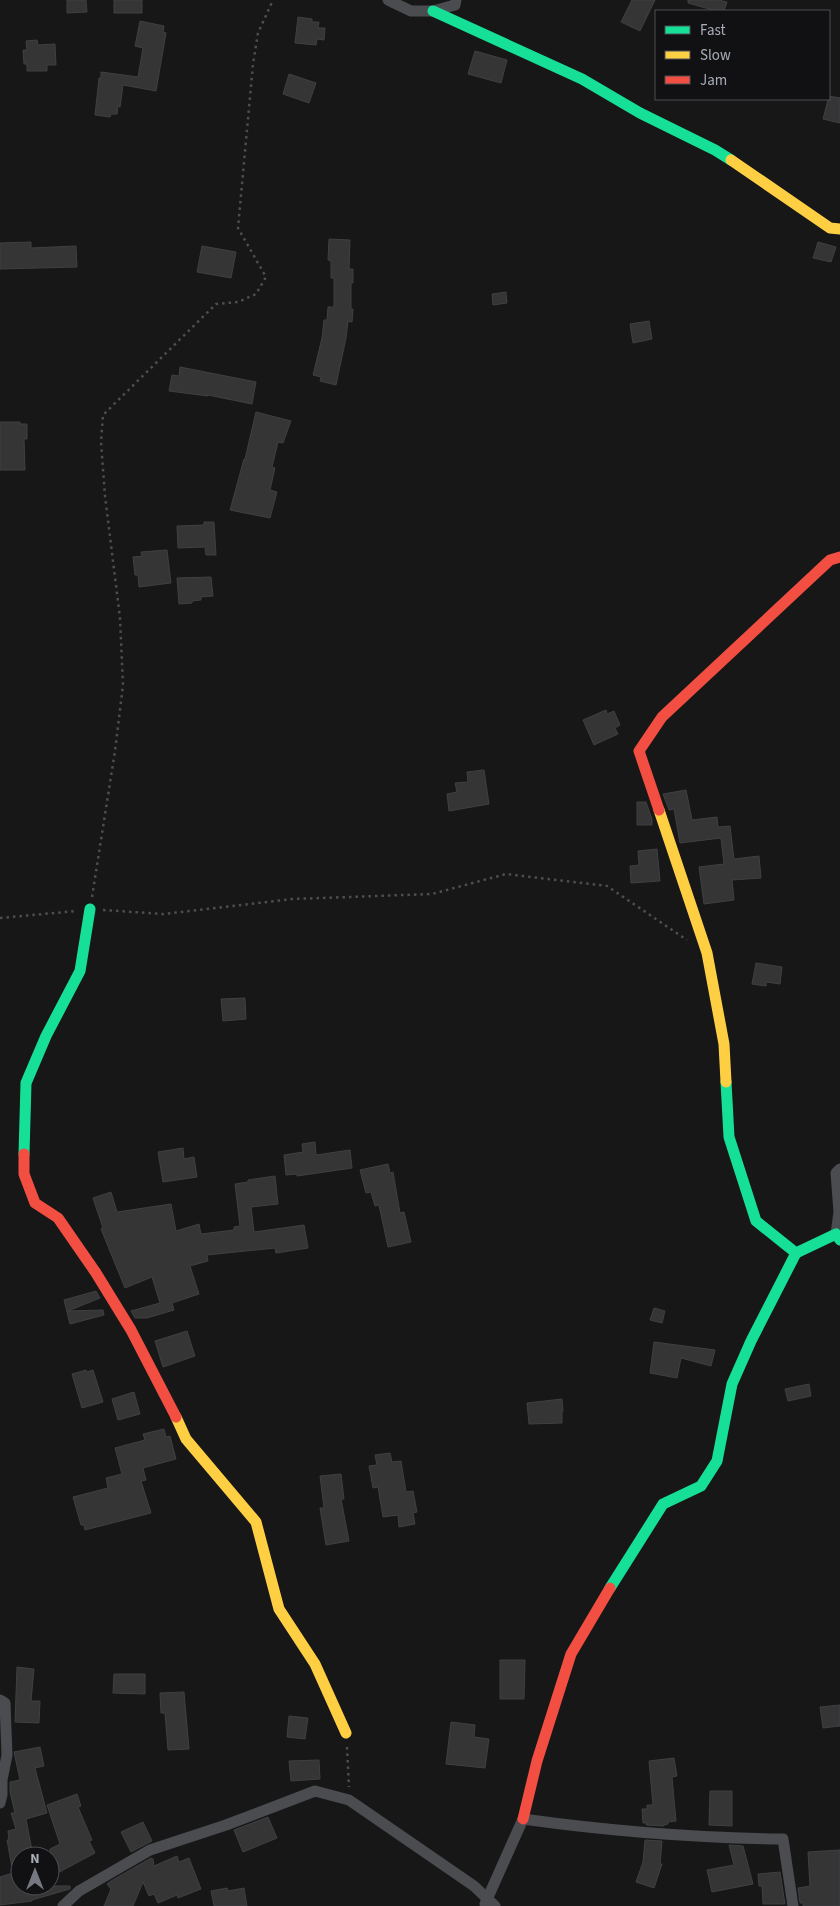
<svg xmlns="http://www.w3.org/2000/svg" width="840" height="1906" font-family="'Source Sans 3',sans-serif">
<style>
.building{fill:#353536;stroke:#3f4043}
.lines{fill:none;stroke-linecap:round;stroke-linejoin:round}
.path{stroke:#4d4e52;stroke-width:2.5;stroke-dasharray:2.5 4;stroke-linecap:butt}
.street{stroke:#4b4c50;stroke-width:11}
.fast{stroke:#16e098;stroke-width:11}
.slow{stroke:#ffcf43;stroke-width:11}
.jam{stroke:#f24e42;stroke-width:11}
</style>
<rect width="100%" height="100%" fill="#171717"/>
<g class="building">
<polygon points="67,0 86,0 87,12 67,13"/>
<rect x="114" y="0" width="28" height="13"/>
<polygon points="632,0 655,0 640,31 621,22"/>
<polygon points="688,0 718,0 727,2 724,11 716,11 688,3"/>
<polygon points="298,17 312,19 312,22 319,22 318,28 325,28 324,40 317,39 316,45 295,43"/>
<polygon points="140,21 164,26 163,32 166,33 156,91 123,85 120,107 118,106 117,114 111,114 110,117 95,115 99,78 101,78 101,72 138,77 143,48 135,46"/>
<polygon points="37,40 38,45 55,44 56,65 47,65 47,71 27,71 27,64 24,64 23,50 27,50 26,41"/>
<polygon points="475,51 507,60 501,83 468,74"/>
<polygon points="289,74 316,83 309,103 283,94"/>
<polygon points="829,96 840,98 840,123 823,119"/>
<polygon points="329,239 350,240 349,269 353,269 353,283 351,283 351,309 353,309 352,322 348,321 346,338 336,385 320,381 321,377 313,375 322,338 324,320 327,320 328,307 334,307 334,278 331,278 331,261 328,260"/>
<polygon points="31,242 31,248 76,246 77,267 0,269 0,243"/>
<polygon points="818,242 836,247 831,262 813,258"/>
<polygon points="202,246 236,252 231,278 197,272"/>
<polygon points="506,292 507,303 493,305 492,294"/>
<polygon points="649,321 652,339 633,343 630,324"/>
<polygon points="180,367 256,382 252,404 208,395 208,396 169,391 172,375 179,376"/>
<polygon points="256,412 291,421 283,443 278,442 272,467 275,468 270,490 277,492 270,518 230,510 244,459 245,459"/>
<polygon points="0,422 20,422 20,424 27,424 27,439 24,439 25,470 0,470"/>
<polygon points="204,522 214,522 216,555 206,555 205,547 178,548 177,526 204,525"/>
<polygon points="167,550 171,583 139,587 138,575 135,575 133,557 142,556 141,552"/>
<polygon points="211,577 213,596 201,597 201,600 192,601 192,603 179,604 177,578"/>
<polygon points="606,710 607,714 614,711 620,725 615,728 618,734 594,745 583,720"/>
<polygon points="484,770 489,804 449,811 447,794 457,792 455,783 468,782 467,772"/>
<polygon points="686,790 692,820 717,817 718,827 730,826 734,859 759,856 761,878 732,880 734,900 704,904 699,867 724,864 721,838 680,843 674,809 669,810 663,794"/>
<polygon points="637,802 646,802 652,819 652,825 637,825"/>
<polygon points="657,849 660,881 631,883 630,866 639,865 638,851"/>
<polygon points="756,963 782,967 780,984 766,982 766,986 752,984"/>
<polygon points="245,998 246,1019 223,1021 221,999"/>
<polygon points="315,1142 316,1155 350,1150 352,1168 297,1176 297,1174 286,1175 284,1155 303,1152 302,1144"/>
<polygon points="183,1148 184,1159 194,1157 197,1177 163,1182 158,1152"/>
<polygon points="388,1164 390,1173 393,1172 400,1213 404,1212 411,1242 388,1247 379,1205 375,1206 371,1192 366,1193 360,1170"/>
<polygon points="275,1176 278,1204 251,1207 254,1232 304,1225 308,1248 276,1253 275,1248 207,1255 208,1261 190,1266 199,1294 172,1303 174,1310 147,1318 135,1318 131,1311 160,1303 152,1277 125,1288 101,1229 103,1228 93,1198 111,1192 117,1212 171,1204 176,1231 199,1224 201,1234 234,1230 234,1227 240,1226 235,1184 248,1182 248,1180"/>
<polygon points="96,1291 100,1298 68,1311 103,1310 104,1315 70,1324 64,1300"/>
<polygon points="654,1308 665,1311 662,1323 650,1320"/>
<polygon points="187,1331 195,1356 163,1367 155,1341"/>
<polygon points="654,1342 715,1350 711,1366 681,1358 677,1378 650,1373"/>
<polygon points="86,1370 87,1372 93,1370 103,1402 82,1408 72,1374"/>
<polygon points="809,1384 811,1396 788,1401 785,1389"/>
<polygon points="134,1392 140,1414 118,1420 112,1399"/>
<polygon points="562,1399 563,1411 562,1411 562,1423 529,1424 527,1403"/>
<polygon points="164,1429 166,1437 170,1436 176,1459 143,1468 146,1480 141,1481 151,1513 85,1530 84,1525 81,1525 73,1497 108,1488 106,1478 122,1474 115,1448 145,1440 143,1434"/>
<polygon points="390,1453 392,1462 401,1461 406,1492 413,1491 417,1512 413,1513 415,1524 399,1527 398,1515 383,1517 378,1487 373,1488 369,1466 377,1465 375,1455"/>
<polygon points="341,1474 344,1499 341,1499 349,1541 326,1545 320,1508 324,1508 320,1476"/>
<polygon points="500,1660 525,1660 524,1699 500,1699"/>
<polygon points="17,1667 34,1669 31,1701 40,1701 39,1723 15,1722"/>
<polygon points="114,1674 145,1674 145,1694 113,1693"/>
<polygon points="184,1692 189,1749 168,1750 165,1713 161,1713 160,1693"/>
<polygon points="840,1705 840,1726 823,1728 820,1707"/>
<polygon points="289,1716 308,1718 305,1739 287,1737"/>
<polygon points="451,1722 475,1725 474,1737 489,1739 485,1768 446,1764"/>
<polygon points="40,1747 44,1766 35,1768 47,1813 26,1819 33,1856 20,1856 20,1886 70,1886 70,1889 32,1900 32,1901 0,1905 0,1877 13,1873 7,1840 9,1840 8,1831 16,1829 11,1813 15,1813 10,1792 10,1782 20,1780 14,1752"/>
<polygon points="674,1758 677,1776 672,1777 676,1821 668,1822 668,1824 664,1825 664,1826 646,1825 647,1823 643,1823 642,1809 647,1809 647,1805 653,1805 649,1761"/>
<polygon points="319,1760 320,1779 291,1781 289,1761"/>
<polygon points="710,1791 732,1791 732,1826 709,1825"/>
<polygon points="77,1794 81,1806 78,1807 92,1840 89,1841 95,1853 50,1877 50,1849 60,1844 47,1805"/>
<polygon points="268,1817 277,1838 243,1852 234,1830"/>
<polygon points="143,1822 152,1841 131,1852 121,1832"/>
<polygon points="645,1840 662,1841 660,1864 662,1864 654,1888 636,1882 643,1862"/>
<polygon points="729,1845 743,1846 753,1884 712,1892 707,1870 734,1865"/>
<polygon points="840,1850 840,1906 803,1906 803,1903 800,1903 798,1888 810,1886 808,1852"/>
<polygon points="177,1856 179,1862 189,1858 201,1889 178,1898 177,1895 158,1903 154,1894 149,1896 143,1882 133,1906 104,1906 111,1889 107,1884 111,1881 151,1858 153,1859 154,1866"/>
<polygon points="780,1872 785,1904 763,1904 762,1886 759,1886 758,1874"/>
<polygon points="227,1888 228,1891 244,1888 247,1906 214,1906 211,1891"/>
</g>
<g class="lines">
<g class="path">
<polyline points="92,897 115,751 123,685 120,618 105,496 101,442 103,415 216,304 238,302 256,294 266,277 238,228 253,64 258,33 273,0"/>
<polyline points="103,910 163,914 293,899 432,894 506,874 607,886 687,940"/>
<polyline points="0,918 76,911"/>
<polyline points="347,1747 349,1787"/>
</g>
<g class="street">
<polyline points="388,0 411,11 433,11 455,5 456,0"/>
<polyline points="836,1234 839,1212 836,1173 840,1169"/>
<polyline points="0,1700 5,1703 7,1755 2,1780 2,1795 0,1803"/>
<path d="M485,1904L523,1819C609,1831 696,1838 783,1839L793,1906"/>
<polyline points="63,1906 79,1891 150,1850 226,1825 315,1791 349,1800 474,1886 495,1906"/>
</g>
<g class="fast">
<polyline points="433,11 582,79 640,113 715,150 731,160"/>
<polyline points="726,1082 729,1137 756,1221 796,1253 836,1234 840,1240"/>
<polyline points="24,1154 26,1083 46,1036 80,971 90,909"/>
<polyline points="610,1588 663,1504 701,1486 717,1461 732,1384 751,1341 796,1253"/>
</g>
<g class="slow">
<polyline points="731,160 830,228 840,229"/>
<polyline points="659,810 707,953 724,1044 726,1082"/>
<polyline points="176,1417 186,1439 256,1522 279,1609 315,1664 346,1733"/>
</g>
<g class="jam">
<polyline points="659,810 639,751 662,717 830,560 840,557"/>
<polyline points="24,1154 24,1174 35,1203 58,1218 96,1273 131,1330 176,1417"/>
<polyline points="523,1819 537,1761 571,1654 610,1588"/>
</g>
</g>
<rect x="655" y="10" width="175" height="90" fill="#111113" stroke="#4d4f55"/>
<rect x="665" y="26" width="25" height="8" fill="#16e098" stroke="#4d4f55"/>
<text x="700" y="35" font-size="15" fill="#a8adb8">Fast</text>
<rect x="665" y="51" width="25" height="8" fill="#ffcf43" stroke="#4d4f55"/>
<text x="700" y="60" font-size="15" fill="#a8adb8">Slow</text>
<rect x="665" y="76" width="25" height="8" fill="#f24e42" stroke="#4d4f55"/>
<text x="700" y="85" font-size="15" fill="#a8adb8">Jam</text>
<g transform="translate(35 1871)"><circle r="24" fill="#111113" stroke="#4d4f55"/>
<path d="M0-4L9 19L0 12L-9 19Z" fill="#757880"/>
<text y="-8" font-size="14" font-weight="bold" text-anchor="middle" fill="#a8adb8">N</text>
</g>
</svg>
